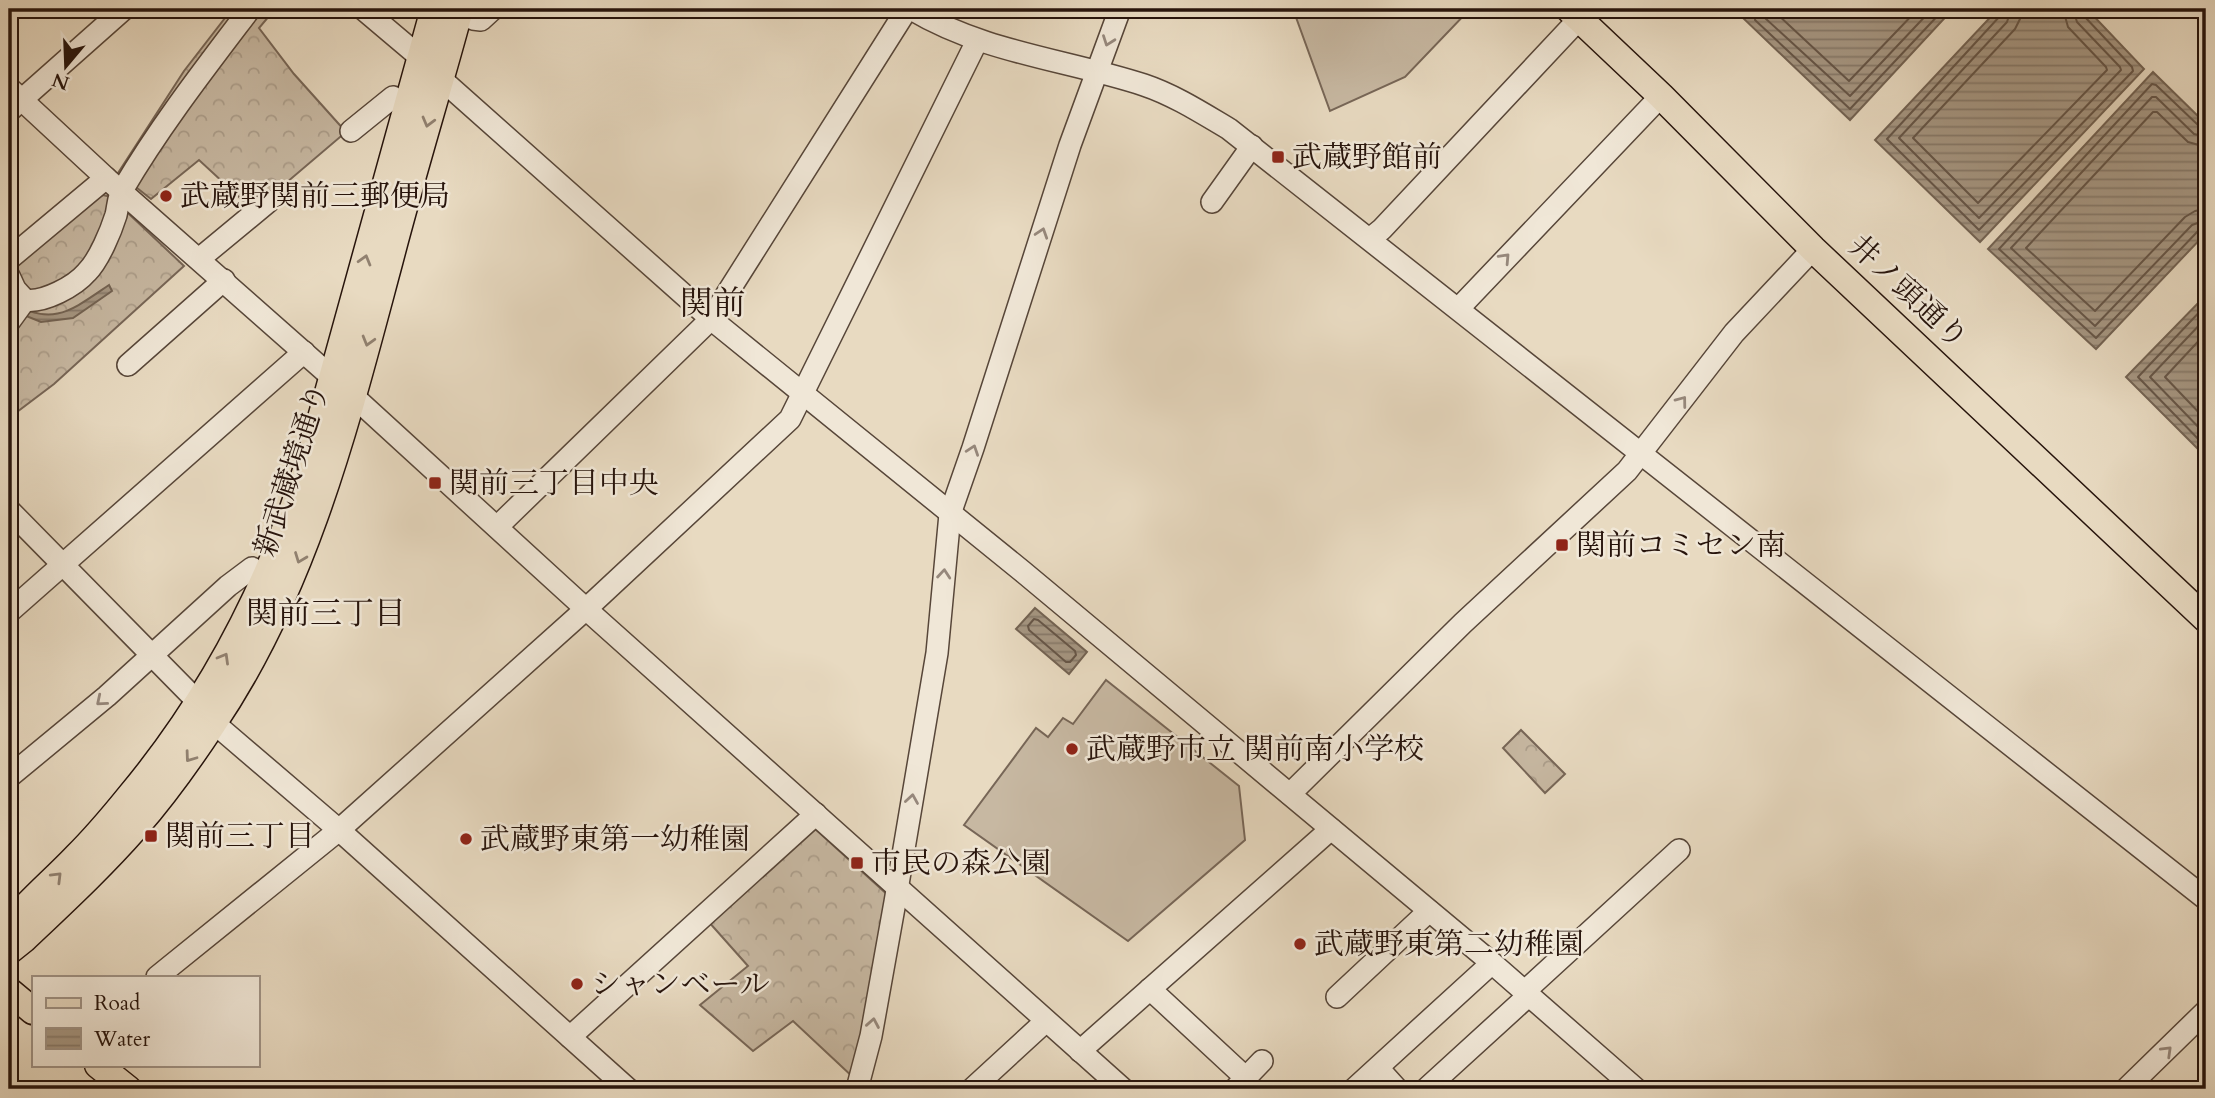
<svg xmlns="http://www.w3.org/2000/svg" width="2215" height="1098" font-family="Cardo,'Noto Serif JP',serif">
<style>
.forest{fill:url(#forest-crowns);stroke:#776657;stroke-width:2}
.garden{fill:#c7b8a2;stroke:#776657;stroke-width:2}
.water{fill:url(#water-rules);stroke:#736353;stroke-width:2}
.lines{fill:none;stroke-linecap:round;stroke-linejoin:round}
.shore{stroke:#665648;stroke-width:2}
.minor-casing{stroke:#574639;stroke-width:24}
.major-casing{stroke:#27140c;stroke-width:29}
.minor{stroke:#f0e7d7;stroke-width:21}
.major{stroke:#e8dac1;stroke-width:26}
.oneway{stroke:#96887c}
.oneway2{stroke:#918170}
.poi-dot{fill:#8f2418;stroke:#f0e7d7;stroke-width:2.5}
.labels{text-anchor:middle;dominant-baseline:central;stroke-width:5;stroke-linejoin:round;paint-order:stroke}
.poi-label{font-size:30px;fill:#27140c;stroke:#f0e7d7;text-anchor:start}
.street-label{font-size:30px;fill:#27140c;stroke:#f0e7d7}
.neighbourhood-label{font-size:32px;fill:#27140c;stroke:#f0e7d7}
.quarter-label{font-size:33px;fill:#27140c;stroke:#f0e7d7}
</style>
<defs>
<pattern id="forest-crowns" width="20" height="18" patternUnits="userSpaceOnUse" patternTransform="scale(1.75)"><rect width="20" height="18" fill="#c7b8a2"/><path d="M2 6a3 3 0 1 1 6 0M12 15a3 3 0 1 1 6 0" fill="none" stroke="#ab9d8a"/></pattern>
<pattern id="water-rules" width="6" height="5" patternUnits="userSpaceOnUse" patternTransform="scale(1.75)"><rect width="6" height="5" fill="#a69783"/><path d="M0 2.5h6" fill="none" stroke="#877a6a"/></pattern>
</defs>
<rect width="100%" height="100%" fill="#e8dac1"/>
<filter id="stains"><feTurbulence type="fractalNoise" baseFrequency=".00286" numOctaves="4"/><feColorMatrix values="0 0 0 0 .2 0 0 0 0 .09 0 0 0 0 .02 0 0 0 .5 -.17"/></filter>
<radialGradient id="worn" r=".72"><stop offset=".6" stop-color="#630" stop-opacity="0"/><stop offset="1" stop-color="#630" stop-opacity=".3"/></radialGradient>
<g class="forest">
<polygon points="232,9 275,9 259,28 294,74 346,132 266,200 251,208 199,160 151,199 118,173 184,71"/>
<polygon points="103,195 111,197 184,266 54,384 9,418 9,271 94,198"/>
<polygon points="1521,730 1565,774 1545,793 1503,748"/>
<polygon points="813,827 890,897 855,1079 793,1021 753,1051 700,1005 748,966 708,921"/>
</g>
<g class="garden">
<polygon points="1293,9 1470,9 1405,77 1330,111"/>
<polygon points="1106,680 1239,786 1245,840 1128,941 964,825 1036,728 1048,737 1063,718 1073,724"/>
</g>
<g class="water">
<polygon points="1751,9 1953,9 1850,120 1743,18"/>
<polygon points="1998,9 2087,9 2144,69 1980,242 1875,140"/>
<polygon points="2153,72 2206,124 2206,233 2096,349 1988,249"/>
<path d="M109,285L112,291L73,318L41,322L9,309V300C51,329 72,310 109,285Z"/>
<polygon points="2206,295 2206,457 2126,377"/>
<polygon points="1035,608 1087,652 1069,674 1016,629"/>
</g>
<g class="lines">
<g class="shore">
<polyline points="1756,9 1755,20 1850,109 1944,9"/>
<polyline points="1765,9 1765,18 1850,96 1932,9"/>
<polyline points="1775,9 1777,14 1849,81 1918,9"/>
<polyline points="2002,9 2000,16 1887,139 1979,230 2133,71 2132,67 2084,16 2082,9"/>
<polyline points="2011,9 2007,22 1899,138 1979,218 2121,70 2120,67 2077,22 2073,9"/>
<polyline points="2022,9 2020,19 2015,29 1913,138 1978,203 2107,70 2106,67 2068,27 2063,9"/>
<polyline points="2206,128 2199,126 2156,85 2152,84 1999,249 2096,338 2198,231 2206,229"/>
<polyline points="2206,137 2194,134 2156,97 2152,97 2011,248 2095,326 2192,225 2206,220"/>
<polyline points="2206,147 2188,142 2157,112 2153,112 2026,248 2095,311 2185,217 2195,211 2206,209"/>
<polyline points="2206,305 2138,377 2206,447"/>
<polyline points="2206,318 2150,377 2206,435"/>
<polyline points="2206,333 2165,377 2206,420"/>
<polygon points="1034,619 1038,620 1075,651 1076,655 1070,662 1066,662 1029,630 1028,626"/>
</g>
<g class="minor-casing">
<g id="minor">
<polyline points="363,9 421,58"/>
<path d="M911,9C985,53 1064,59 1144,85C1174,95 1202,113 1229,129L2206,899"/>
<polyline points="9,10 10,9"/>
<polyline points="473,19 481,20 493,9"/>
<polyline points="440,78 711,319 1022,571 1492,963 1636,1089"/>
<polyline points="9,88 106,178 352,395 586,609 1123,1089"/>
<polyline points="9,111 124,9"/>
<polyline points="351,131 393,97"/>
<polyline points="1212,202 1252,146"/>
<polyline points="1371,238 1382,229 1579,19"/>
<polyline points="9,259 106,178"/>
<polyline points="199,259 268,202"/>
<polyline points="9,276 15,289 25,300"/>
<path d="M25,300C44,303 75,286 87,272C99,260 111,231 116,215C118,207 118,196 123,189C160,126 206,67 250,9"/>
<polyline points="1459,308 1661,96"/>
<polyline points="9,322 25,300"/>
<polyline points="128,365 224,280"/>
<polyline points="9,510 198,702"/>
<polyline points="497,527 711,319 907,9"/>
<polyline points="9,612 304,352"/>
<polyline points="214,723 339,830 628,1089"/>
<polyline points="9,777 107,696 228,586 252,568"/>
<polyline points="1290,794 1463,623 1627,471 1734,333 1813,249"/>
<polyline points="157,977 339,830 586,609 790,419 977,41"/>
<polyline points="1150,989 1246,1078"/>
<polyline points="1524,992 1679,850"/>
<polyline points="1337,997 1429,911"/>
<polyline points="570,1037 816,814"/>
<polyline points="1080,1051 1331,829"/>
<polyline points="1378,1068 1397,1089"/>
<polyline points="857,1089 871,1036 895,902 937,653 950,514 973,448 1070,145 1120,9"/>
<polyline points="972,1089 1046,1021"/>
<polyline points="1235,1089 1262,1061"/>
<polyline points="1354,1089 1492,963"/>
<polyline points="1426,1089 1528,996"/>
<polyline points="2126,1089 2206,1011"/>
</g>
</g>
<g class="major-casing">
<g id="major">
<polyline points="1569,9 1661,96 1813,249 2206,619"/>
<path d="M9,925C29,901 54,880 76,857C95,838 112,818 129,797C212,698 272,581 310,458L434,9"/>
<path d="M9,951L24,939C62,903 101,867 136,827C164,795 189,760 212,725C306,587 346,423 389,263C411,178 437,94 460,9"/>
<polyline points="9,991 33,1011"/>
<polyline points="98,1065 128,1089"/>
</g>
</g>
<use href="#minor" class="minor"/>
<use href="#major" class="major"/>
</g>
<defs><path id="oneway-chevron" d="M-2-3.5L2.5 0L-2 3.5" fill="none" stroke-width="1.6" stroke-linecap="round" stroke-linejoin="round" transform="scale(1.75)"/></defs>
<g class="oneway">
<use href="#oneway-chevron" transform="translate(1108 41) rotate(110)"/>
<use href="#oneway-chevron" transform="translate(1042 233) rotate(-72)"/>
<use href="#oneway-chevron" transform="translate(1505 258) rotate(-47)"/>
<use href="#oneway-chevron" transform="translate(1682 401) rotate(-53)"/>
<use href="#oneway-chevron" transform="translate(973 450) rotate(-71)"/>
<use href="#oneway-chevron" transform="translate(944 574) rotate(-85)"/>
<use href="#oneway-chevron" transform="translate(101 701) rotate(140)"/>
<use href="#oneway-chevron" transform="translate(912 799) rotate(-81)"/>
<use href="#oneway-chevron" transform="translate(873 1023) rotate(-80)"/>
<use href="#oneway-chevron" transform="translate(2167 1051) rotate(-44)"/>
</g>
<g class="oneway2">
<use href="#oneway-chevron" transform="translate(428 122) rotate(105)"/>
<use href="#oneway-chevron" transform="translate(365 260) rotate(-74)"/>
<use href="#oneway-chevron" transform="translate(368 341) rotate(106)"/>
<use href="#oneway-chevron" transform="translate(300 558) rotate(111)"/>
<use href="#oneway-chevron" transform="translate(224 658) rotate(-60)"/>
<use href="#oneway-chevron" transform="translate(190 757) rotate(126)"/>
<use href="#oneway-chevron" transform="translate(57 877) rotate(-45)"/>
</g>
<g class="poi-dot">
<rect x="1271" y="150" width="14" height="14" rx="3.5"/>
<circle cx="166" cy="196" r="7"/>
<rect x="428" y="476" width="14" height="14" rx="3.5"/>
<rect x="1555" y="538" width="14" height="14" rx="3.5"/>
<circle cx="1072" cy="749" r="7"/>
<rect x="144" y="829" width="14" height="14" rx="3.5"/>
<circle cx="466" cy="839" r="7"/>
<rect x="850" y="856" width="14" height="14" rx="3.5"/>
<circle cx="1300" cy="944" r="7"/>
<circle cx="577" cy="984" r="7"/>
</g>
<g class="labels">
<g class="poi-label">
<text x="1292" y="157">武蔵野館前</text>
<text x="180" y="196">武蔵野関前三郵便局</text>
<text x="449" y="483">関前三丁目中央</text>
<text x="1576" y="545">関前コミセン南</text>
<text x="1086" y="749">武蔵野市立 関前南小学校</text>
<text x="165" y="836">関前三丁目</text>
<text x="480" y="839">武蔵野東第一幼稚園</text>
<text x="871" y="863">市民の森公園</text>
<text x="1314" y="944">武蔵野東第二幼稚園</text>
<text x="591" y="984">シャンベール</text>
</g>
<g class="street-label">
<text transform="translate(1908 292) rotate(43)">井ノ頭通り</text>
<text transform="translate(292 470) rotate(-72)">新武蔵境通り</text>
</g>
<g class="neighbourhood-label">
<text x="326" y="614">関前三丁目</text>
</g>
<g class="quarter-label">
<text x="713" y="303">関前</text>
</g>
</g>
<rect width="2215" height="1098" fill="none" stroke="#e8dac1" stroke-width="35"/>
<rect x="10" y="10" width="2194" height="1077" fill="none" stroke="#27140c" stroke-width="3.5"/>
<rect x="18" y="18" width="2180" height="1063" fill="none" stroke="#27140c" stroke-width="2"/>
<rect x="32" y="976" width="228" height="91" fill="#f0e7d7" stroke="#a09386" stroke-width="2"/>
<rect x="46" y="998" width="35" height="10" fill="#e8dac1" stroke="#a09386" stroke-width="2"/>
<text x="94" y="1010" font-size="21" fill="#27140c">Road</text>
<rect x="46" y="1028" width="35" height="21" fill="url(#water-rules)" stroke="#a09386" stroke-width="2"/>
<text x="94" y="1046" font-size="21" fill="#27140c">Water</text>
<g transform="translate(66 66) rotate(199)" stroke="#f0e7d7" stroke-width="5" paint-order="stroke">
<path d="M0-5L12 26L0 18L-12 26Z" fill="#27140c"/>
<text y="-10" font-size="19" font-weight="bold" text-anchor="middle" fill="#27140c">N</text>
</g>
<rect width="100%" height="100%" filter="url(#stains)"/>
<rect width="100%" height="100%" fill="url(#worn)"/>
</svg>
